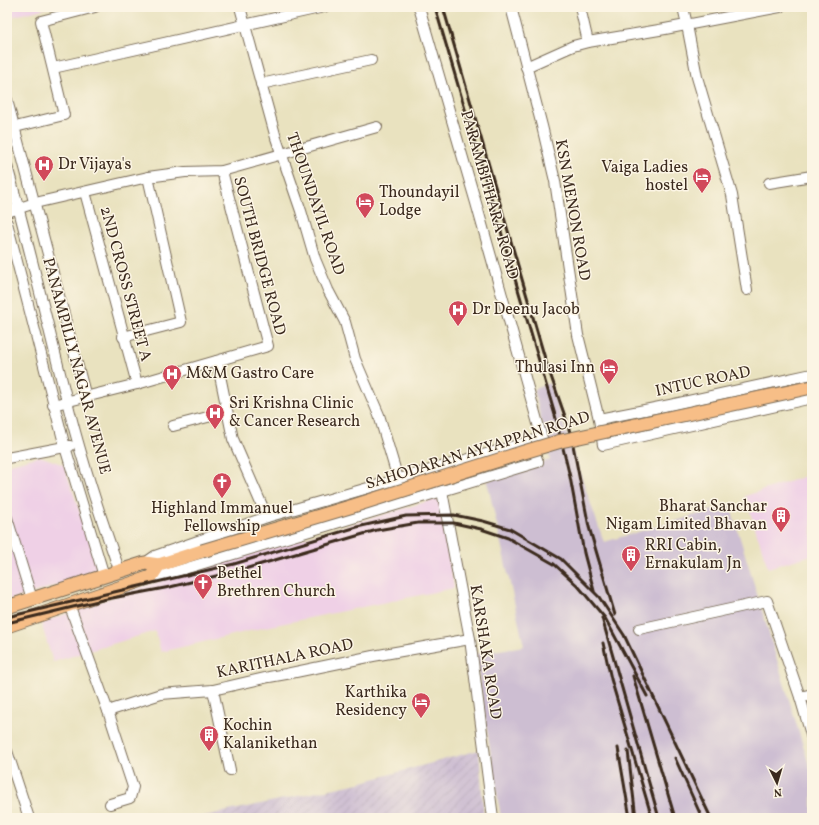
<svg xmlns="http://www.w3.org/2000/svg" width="819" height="825" font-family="Vollkorn,serif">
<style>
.built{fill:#efd0e6}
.industrial{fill:url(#industrial-furrows)}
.railway{fill:#cdbed2}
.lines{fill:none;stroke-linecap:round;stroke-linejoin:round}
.minor-casing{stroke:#786a56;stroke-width:12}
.major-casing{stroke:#786a56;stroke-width:15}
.minor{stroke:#fff;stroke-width:10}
.major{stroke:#f7be87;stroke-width:13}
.rail{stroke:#3b2a1e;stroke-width:3}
.major-bridge-casing{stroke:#786a56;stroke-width:15;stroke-linecap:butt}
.major-bridge{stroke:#f7be87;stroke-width:13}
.labels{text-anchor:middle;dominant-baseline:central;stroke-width:3;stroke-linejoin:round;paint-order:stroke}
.poi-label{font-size:16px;fill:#3b2a1e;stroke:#fcf5e5;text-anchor:start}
.street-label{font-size:16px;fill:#3b2a1e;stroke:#fcf5e5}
</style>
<defs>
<pattern id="industrial-furrows" width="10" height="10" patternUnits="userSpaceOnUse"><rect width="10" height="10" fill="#cdbed2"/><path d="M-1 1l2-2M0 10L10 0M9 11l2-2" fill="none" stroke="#b1a3b4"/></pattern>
</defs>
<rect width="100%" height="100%" fill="#fcf5e5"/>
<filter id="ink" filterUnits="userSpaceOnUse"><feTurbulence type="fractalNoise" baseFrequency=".025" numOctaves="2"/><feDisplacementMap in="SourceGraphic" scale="8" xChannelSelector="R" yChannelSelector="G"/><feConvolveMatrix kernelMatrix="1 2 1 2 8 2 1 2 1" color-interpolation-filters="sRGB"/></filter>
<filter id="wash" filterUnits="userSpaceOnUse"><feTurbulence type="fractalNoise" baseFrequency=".012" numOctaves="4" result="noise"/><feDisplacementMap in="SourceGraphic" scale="16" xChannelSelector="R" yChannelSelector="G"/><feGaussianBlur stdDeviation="0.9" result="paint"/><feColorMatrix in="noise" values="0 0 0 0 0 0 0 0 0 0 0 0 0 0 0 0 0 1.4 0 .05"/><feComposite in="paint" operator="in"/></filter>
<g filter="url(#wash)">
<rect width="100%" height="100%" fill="#e9e2bf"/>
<g class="built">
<polygon points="7,7 51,7 7,18"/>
<polygon points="40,456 64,465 100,572 7,601 7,515 10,513 7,503 7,465"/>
<polygon points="812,474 812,555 768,568 745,496"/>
<polygon points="439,498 454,588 266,627 161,652 155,631 53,662 41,623 143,586"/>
</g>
<polygon class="industrial" points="479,750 484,818 195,818 359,783"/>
<polygon class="railway" points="549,383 604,542 730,505 812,775 812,818 501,818 475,654 524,646 487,481 550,460 534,389"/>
</g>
<g filter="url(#ink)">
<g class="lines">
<g class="minor-casing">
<g id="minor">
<polyline points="240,7 276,138 301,211 315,259 328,290 345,322 355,359 379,415 398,479"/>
<polyline points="511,7 542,126 555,181 578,335 599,419 603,445 812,398"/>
<polyline points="580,7 588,42"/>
<polyline points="683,7 687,25 697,77 732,195 747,290"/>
<polyline points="526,67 573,46 588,42 665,29 780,7"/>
<polyline points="53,68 324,7"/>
<polyline points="261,84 371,60"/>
<polyline points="7,100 86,397"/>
<polyline points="7,129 64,115 41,21 95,7"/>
<path d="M7,166C29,244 47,323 67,401C81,458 100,516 120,572"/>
<polyline points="769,183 812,176"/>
<polyline points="85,192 137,384"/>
<polyline points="7,212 35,203 148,177 185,172 222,171 377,127"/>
<polyline points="7,223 65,447 104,576"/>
<polyline points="123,337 181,322 148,177"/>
<polyline points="217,361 233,439 267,517"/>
<polyline points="53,405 137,384 268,346 222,171"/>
<polyline points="599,419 670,405 812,374"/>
<polyline points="173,426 227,412"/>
<polyline points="7,458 70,446"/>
<polyline points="442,491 470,639 493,818"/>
<polyline points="7,518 32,599"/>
<polyline points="145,563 155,556 267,517 542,438 476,203 419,7"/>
<polyline points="151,577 164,575 538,462 531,443"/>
<polyline points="69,604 108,711 133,787 130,798 110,804"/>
<polyline points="639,629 767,601 800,697 812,738"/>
<polyline points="213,690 230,770"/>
<polyline points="800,697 812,694"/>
<polyline points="108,711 161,694 213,690 269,677 286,674 373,656 470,639"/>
<polyline points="7,751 29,818"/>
</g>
</g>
<g class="major-casing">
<g id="major">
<polyline points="7,607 145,563 159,565 202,551"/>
<polyline points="7,626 151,577 159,565"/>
</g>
</g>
<use href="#minor" class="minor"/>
<use href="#major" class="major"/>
<g class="rail">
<polyline points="435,7 555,415 570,477 584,553 594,591"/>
<polyline points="443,7 546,362 567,422 572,440 589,527 615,615"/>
<polyline points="7,617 234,564 357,527 406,516 454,515 483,521 510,529 561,559 599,597 624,635 711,818"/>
<polyline points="602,618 659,818"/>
<polyline points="7,623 102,600 170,587 241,570 377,530 418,523 454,523 481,529 508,538 554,564 578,586 605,618 647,696"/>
<polyline points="603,643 611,679 652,818"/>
<polyline points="633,676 675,818"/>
<polyline points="618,748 630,818"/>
<polyline points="628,751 636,818"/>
<polyline points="675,758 702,818"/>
</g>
<g class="major-bridge-casing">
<polyline id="major-bridge" points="202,551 353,506 524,452 561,441 812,387"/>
</g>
<use href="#major-bridge" class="major-bridge"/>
</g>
</g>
<defs>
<g id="hospital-pin" transform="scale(1)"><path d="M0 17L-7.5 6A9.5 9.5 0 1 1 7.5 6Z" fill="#d1495b" stroke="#fcf5e5"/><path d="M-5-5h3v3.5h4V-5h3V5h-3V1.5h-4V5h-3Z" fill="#fff"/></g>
<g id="hotel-pin" transform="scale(1)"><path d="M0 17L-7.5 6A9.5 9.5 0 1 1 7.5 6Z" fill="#d1495b" stroke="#fcf5e5"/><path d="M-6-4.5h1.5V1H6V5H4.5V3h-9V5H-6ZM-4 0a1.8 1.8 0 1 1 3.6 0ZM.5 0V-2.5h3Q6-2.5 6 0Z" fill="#fff"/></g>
<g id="church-pin" transform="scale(1)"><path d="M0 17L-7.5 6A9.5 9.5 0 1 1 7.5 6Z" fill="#d1495b" stroke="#fcf5e5"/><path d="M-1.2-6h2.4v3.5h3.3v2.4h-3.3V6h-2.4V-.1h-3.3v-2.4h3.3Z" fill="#fff"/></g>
<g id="building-pin" transform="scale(1)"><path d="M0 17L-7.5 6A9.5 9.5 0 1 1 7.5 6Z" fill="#d1495b" stroke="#fcf5e5"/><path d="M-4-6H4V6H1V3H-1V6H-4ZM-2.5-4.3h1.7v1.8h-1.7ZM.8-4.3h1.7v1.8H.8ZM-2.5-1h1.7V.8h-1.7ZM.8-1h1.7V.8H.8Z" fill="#fff"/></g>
</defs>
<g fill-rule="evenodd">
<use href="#hospital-pin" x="44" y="165"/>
<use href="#hotel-pin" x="702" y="177"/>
<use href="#hotel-pin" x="365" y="202"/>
<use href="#hospital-pin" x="458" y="310"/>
<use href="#hotel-pin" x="609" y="368"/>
<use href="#hospital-pin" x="172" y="374"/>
<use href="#hospital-pin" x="215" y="413"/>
<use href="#church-pin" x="222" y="482"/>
<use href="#building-pin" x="781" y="516"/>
<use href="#building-pin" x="631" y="555"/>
<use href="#church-pin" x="203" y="583"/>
<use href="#hotel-pin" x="421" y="702"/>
<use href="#building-pin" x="209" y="735"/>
</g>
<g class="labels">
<g class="poi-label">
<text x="58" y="165">Dr Vijaya's</text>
<text x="688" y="168" text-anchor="end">Vaiga Ladies<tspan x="688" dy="18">hostel</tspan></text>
<text x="379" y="193">Thoundayil<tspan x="379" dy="18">Lodge</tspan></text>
<text x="472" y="310">Dr Deenu Jacob</text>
<text x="595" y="368" text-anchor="end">Thulasi Inn</text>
<text x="186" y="374">M&amp;M Gastro Care</text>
<text x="229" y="404">Sri Krishna Clinic<tspan x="229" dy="18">&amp; Cancer Research</tspan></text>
<text x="767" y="507" text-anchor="end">Bharat Sanchar<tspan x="767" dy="18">Nigam Limited Bhavan</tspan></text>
<text x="222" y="509" text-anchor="middle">Highland Immanuel<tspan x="222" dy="18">Fellowship</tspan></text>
<text x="645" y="546">RRI Cabin,<tspan x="645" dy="18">Ernakulam Jn</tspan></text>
<text x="217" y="574">Bethel<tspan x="217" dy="18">Brethren Church</tspan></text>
<text x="407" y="693" text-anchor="end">Karthika<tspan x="407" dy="18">Residency</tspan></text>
<text x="223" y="726">Kochin<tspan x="223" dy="18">Kalanikethan</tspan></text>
</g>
<g class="street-label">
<text transform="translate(489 195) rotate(74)">PARAMBITHARA ROAD</text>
<text transform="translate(315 204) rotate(71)">THOUNDAYIL ROAD</text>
<text transform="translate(572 210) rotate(80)">KSN MENON ROAD</text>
<text transform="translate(259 256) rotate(75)">SOUTH BRIDGE ROAD</text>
<text transform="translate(125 284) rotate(75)">2ND CROSS STREET A</text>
<text transform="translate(76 366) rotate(75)">PANAMPILLY NAGAR AVENUE</text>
<text transform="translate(703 382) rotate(-12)">INTUC ROAD</text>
<text transform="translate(478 451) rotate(-17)">SAHODARAN AYYAPPAN ROAD</text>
<text transform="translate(485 652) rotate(81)">KARSHAKA ROAD</text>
<text transform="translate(285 659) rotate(-12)">KARITHALA ROAD</text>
</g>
</g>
<rect width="819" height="825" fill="none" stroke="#fcf5e5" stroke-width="24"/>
<g transform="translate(777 783) rotate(175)" stroke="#fcf5e5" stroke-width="3" paint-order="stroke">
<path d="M0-3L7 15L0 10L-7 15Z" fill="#3b2a1e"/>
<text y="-6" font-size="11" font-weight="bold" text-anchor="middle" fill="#3b2a1e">N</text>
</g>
</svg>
